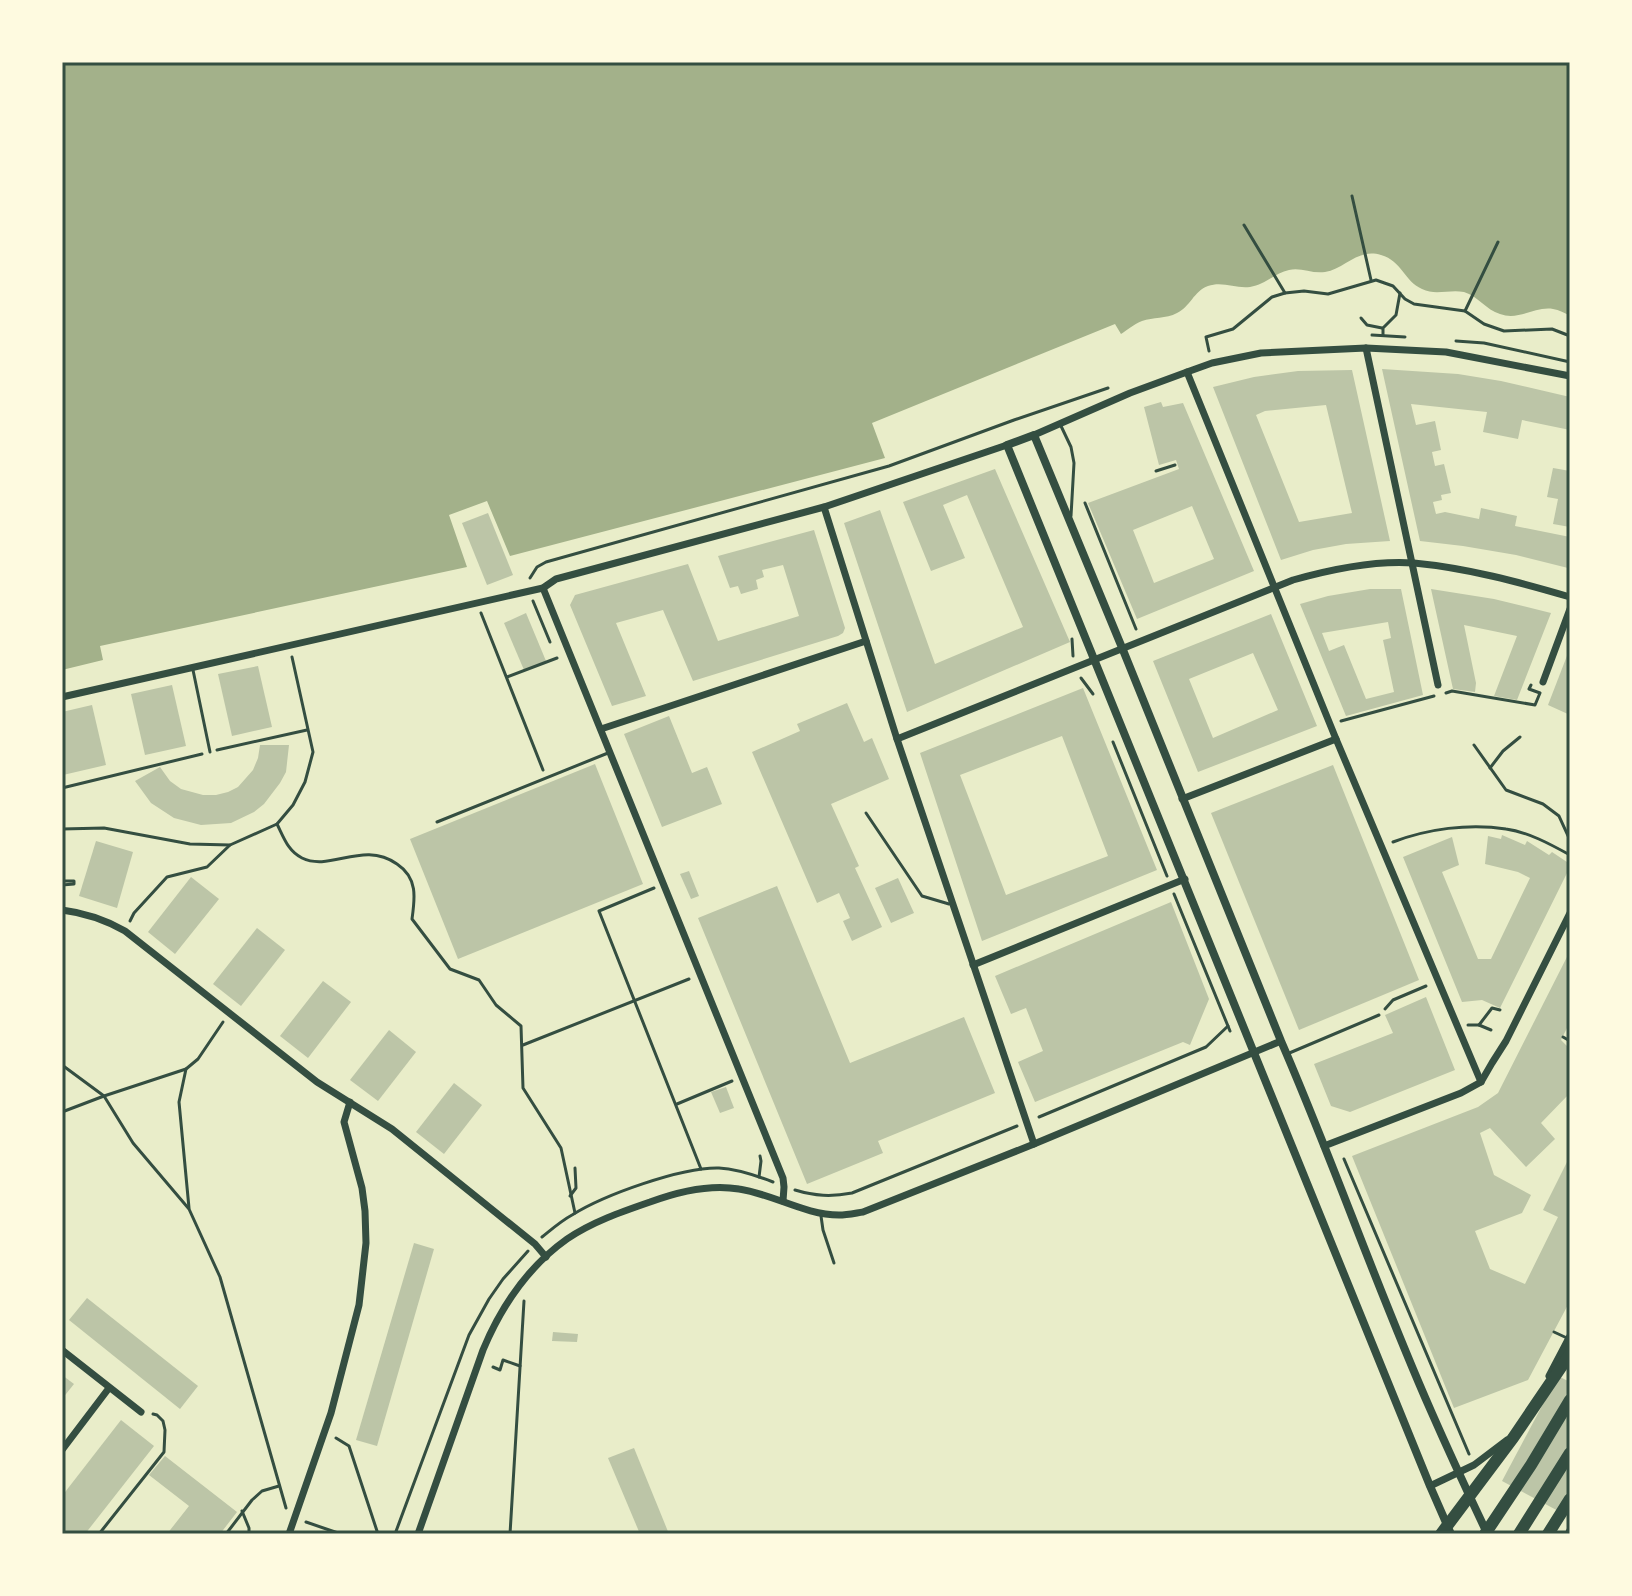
<svg xmlns="http://www.w3.org/2000/svg" width="1632" height="1596" font-family="'Golos Text',sans-serif">
<style>
.water{fill:#a3b18a}
.building{fill:#bcc5a7;fill-rule:evenodd}
.lines{fill:none;stroke-linecap:round;stroke-linejoin:round}
.path{stroke:#344e41;stroke-width:3}
.service{stroke:#344e41;stroke-width:3}
.minor{stroke:#344e41;stroke-width:7}
.tertiary{stroke:#344e41;stroke-width:8}
.motorway{stroke:#344e41;stroke-width:12}
.neatline{fill:none;stroke:#344e41;stroke-width:3}
</style>
<rect width="100%" height="100%" fill="#e9edc9"/>
<path class="water" d="M62,62H1570V316C1565,313 1559,310 1553,309C1535,306 1519,321 1500,314C1486,310 1478,296 1464,292C1449,289 1436,296 1422,289C1404,281 1402,261 1381,255C1357,248 1345,269 1325,272C1312,274 1301,267 1289,270C1275,273 1265,285 1250,287C1236,289 1223,281 1208,286C1194,291 1190,307 1177,313C1166,319 1153,317 1142,321C1134,324 1127,330 1121,334L1115,324L872,423L885,458L510,556L487,501L449,515L467,567L100,646L103,660L62,670Z"/>
<g class="building">
<polygon points="1382,369 1458,374 1501,381 1570,397 1570,430 1522,420 1518,439 1483,432 1487,412 1411,404 1416,425 1435,421 1441,450 1432,452 1435,466 1444,464 1451,493 1441,495 1442,500 1433,502 1436,514 1445,512 1479,519 1481,508 1517,516 1515,526 1570,537 1570,562 1568,568 1516,555 1463,546 1420,541"/>
<path d="M1352,370L1390,541L1346,544L1313,550L1281,560L1213,387L1254,377L1298,371ZM1326,405L1352,513L1299,522L1256,415L1265,411Z"/>
<path d="M1161,402L1163,407L1183,403L1254,571L1137,619L1088,503L1179,469L1176,460L1159,465L1144,407ZM1192,506L1214,559L1154,583L1133,530Z"/>
<polygon points="1553,468 1570,471 1570,527 1553,524 1558,499 1547,497"/>
<polygon points="995,469 1070,642 907,712 844,523 880,510 935,664 1023,627 967,495 943,505 965,558 931,571 903,502"/>
<polygon points="488,513 513,575 487,585 462,523"/>
<polygon points="814,530 845,628 843,633 838,636 693,681 663,610 616,623 646,696 612,706 570,605 575,595 688,564 718,641 799,616 783,565 762,570 764,577 756,580 758,589 741,594 738,586 730,588 718,556"/>
<path d="M1370,589H1401L1423,695L1346,716L1300,604L1328,596ZM1388,622L1391,638L1383,640L1394,692L1366,699L1344,645L1329,651L1322,633Z"/>
<polygon points="1431,589 1494,599 1551,613 1517,700 1494,696 1517,636 1464,625 1476,683 1475,692 1453,689"/>
<polygon points="526,613 546,661 524,670 504,623"/>
<path d="M1271,614L1317,726L1198,772L1153,661ZM1253,653L1278,710L1213,738L1189,679Z"/>
<polygon points="1570,648 1570,715 1548,705"/>
<polygon points="258,666 272,727 232,736 218,674"/>
<polygon points="172,685 186,746 145,755 131,694"/>
<path d="M1083,688L1157,870L982,941L920,753ZM1062,736L1108,856L1006,895L960,775Z"/>
<polygon points="847,703 864,742 872,738 889,779 831,804 859,866 855,868 882,927 852,941 843,921 850,918 839,893 817,903 752,752 800,731 797,724"/>
<polygon points="92,705 106,765 63,775 62,712"/>
<polygon points="669,716 692,773 707,767 722,804 662,827 624,734"/>
<polygon points="260,745 289,745 286,772 280,783 264,804 254,812 231,823 201,825 174,818 151,803 135,781 160,767 170,781 181,789 203,795 216,795 228,792 238,787 253,770 258,758"/>
<polygon points="595,764 643,884 458,959 410,839"/>
<polygon points="1333,765 1419,980 1299,1030 1211,813"/>
<polygon points="1502,835 1525,845 1527,841 1549,855 1552,852 1570,864 1570,867 1500,1008 1482,1000 1462,1002 1403,857 1452,837 1459,865 1442,872 1478,959 1491,959 1530,878 1518,872 1485,864 1488,836 1501,839"/>
<polygon points="96,841 133,852 117,908 79,896"/>
<polygon points="689,871 699,896 691,899 680,874"/>
<polygon points="191,877 219,899 175,954 148,932"/>
<polygon points="898,878 914,913 891,923 875,888"/>
<polygon points="777,886 850,1063 964,1017 995,1093 878,1141 883,1153 807,1184 698,918"/>
<polygon points="1171,902 1209,999 1190,1045 1183,1042 1035,1102 1018,1062 1043,1051 1026,1008 1011,1014 995,976"/>
<polygon points="257,928 285,950 241,1006 213,984"/>
<polygon points="1570,951 1570,1022 1561,1040 1570,1049 1570,1093 1541,1123 1555,1139 1526,1167 1490,1128 1480,1133 1494,1175 1531,1195 1522,1213 1475,1231 1490,1269 1525,1284 1558,1217 1543,1210 1570,1156 1570,1301 1528,1380 1454,1408 1352,1156 1478,1107 1498,1093"/>
<polygon points="323,981 351,1002 308,1058 280,1036"/>
<polygon points="1426,997 1455,1070 1350,1112 1331,1106 1314,1064 1393,1033 1385,1015"/>
<polygon points="389,1030 416,1052 378,1101 350,1080"/>
<polygon points="454,1083 482,1105 444,1154 416,1132"/>
<polygon points="726,1087 734,1108 720,1113 711,1092"/>
<polygon points="414,1243 434,1249 377,1446 356,1440"/>
<polygon points="87,1298 198,1386 180,1409 69,1320"/>
<polygon points="553,1332 578,1334 577,1342 552,1341"/>
<polygon points="62,1375 74,1384 62,1399"/>
<polygon points="1558,1376 1570,1382 1570,1504 1564,1514 1502,1481"/>
<polygon points="121,1420 154,1446 85,1534 62,1534 62,1496"/>
<polygon points="634,1448 669,1534 640,1534 608,1458"/>
<polygon points="165,1456 237,1512 220,1534 167,1534 189,1506 149,1475"/>
</g>
<g class="lines">
<g class="path">
<polyline points="1352,196 1371,280"/>
<polyline points="1244,225 1285,293"/>
<polyline points="1465,311 1498,242"/>
<polyline points="1361,318 1367,325 1382,328"/>
<polyline points="1372,335 1405,337"/>
<polyline points="1383,335 1383,328 1396,315 1400,293"/>
<polyline points="1456,341 1484,343 1570,362"/>
<polyline points="1209,351 1206,337 1233,329 1272,297 1285,293 1304,291 1328,294 1376,280 1393,286 1405,299 1414,304 1465,311 1484,324 1504,331 1552,329 1570,336"/>
<polyline points="1156,471 1175,465"/>
<polyline points="1085,503 1136,629"/>
<polyline points="530,578 537,567 546,562 889,466 1014,420 1108,388"/>
<polyline points="533,601 550,642"/>
<polyline points="481,613 543,770"/>
<polyline points="1072,639 1073,656"/>
<polyline points="507,677 557,658"/>
<polyline points="1081,678 1093,694"/>
<polyline points="1446,693 1452,691 1535,705 1540,693 1529,689 1531,685"/>
<polyline points="1341,721 1434,696"/>
<polyline points="1113,742 1167,876"/>
<polyline points="1474,745 1506,790 1543,804 1559,816 1570,840"/>
<polyline points="217,750 307,730"/>
<polyline points="1490,768 1503,751 1520,737"/>
<polyline points="62,788 202,754"/>
<path d="M277,824C284,838 288,851 302,858C331,872 363,840 397,864C418,878 415,898 412,919L450,969L479,980L496,1005L521,1026L523,1088L561,1148L575,1213"/>
<polyline points="62,829 104,828 190,844 230,845 277,824 293,805 305,782 313,752 292,657"/>
<path d="M1393,842C1427,829 1469,823 1506,829C1528,832 1550,844 1570,855"/>
<polyline points="62,881 74,881 74,884 62,885"/>
<polyline points="654,888 599,911 701,1169"/>
<polyline points="1174,894 1230,1031"/>
<polyline points="130,921 134,913 167,877 207,867 230,845"/>
<polyline points="1385,1009 1393,1000 1426,986"/>
<polyline points="1468,1025 1479,1025 1491,1030"/>
<polyline points="1479,1025 1492,1008 1500,1010"/>
<polyline points="1563,1037 1570,1041"/>
<polyline points="523,1045 689,979"/>
<polyline points="62,1065 104,1096 133,1143 189,1209 220,1277 286,1508"/>
<polyline points="677,1104 732,1081"/>
<polyline points="62,1112 104,1096 186,1069"/>
<polyline points="1039,1117 1206,1047 1228,1026"/>
<polyline points="1344,1159 1469,1454"/>
<polyline points="759,1177 761,1161 760,1156"/>
<path d="M795,1190C815,1196 831,1197 852,1193L1017,1126"/>
<polyline points="570,1196 576,1188 575,1168"/>
<polyline points="189,1208 179,1102 186,1069 198,1059 223,1022"/>
<path d="M542,1237C552,1229 561,1221 572,1215C604,1195 681,1167 719,1168C737,1169 755,1175 773,1182"/>
<polyline points="493,1367 500,1370 503,1360 520,1366"/>
<polyline points="336,1438 349,1446 378,1534"/>
<polyline points="242,1511 249,1528 249,1534"/>
<polyline points="306,1522 341,1534"/>
<polyline points="99,1534 164,1452 165,1430 163,1421 157,1415 153,1414"/>
<polyline points="226,1534 252,1500 262,1491 279,1486"/>
<polyline points="395,1534 469,1335 489,1299 503,1279 528,1251"/>
<polyline points="510,1534 524,1301"/>
</g>
<g class="service">
<polyline points="1061,426 1071,447 1074,463 1071,516"/>
<polyline points="193,670 210,752"/>
<polyline points="866,813 922,896 949,904"/>
<polyline points="437,822 608,753"/>
<polyline points="1287,1054 1379,1015"/>
<polyline points="821,1216 823,1230 834,1263"/>
<polyline points="1554,1332 1567,1338"/>
</g>
<g class="minor">
<polyline points="1366,348 1438,685"/>
<polyline points="1187,372 1336,739 1481,1082"/>
<polyline points="1034,435 1130,393 1187,372 1212,363 1261,353 1366,348 1446,352 1570,376"/>
<polyline points="824,507 897,739 1034,1144"/>
<polyline points="543,588 783,1178 784,1187 783,1201"/>
<polyline points="1543,682 1570,609"/>
<polyline points="62,697 543,588 556,579 824,507 1007,445"/>
<polyline points="601,729 866,641"/>
<path d="M897,739L1293,580C1332,569 1374,560 1414,563C1467,568 1519,582 1570,597"/>
<polyline points="1182,799 1336,739"/>
<path d="M62,910C86,913 104,919 125,931L317,1082L392,1129L535,1244L546,1257"/>
<polyline points="973,965 1185,879"/>
<polyline points="1324,1146 1461,1093 1481,1082 1492,1063 1506,1041 1570,913"/>
<polyline points="62,1350 141,1412"/>
<polyline points="1549,1376 1570,1336"/>
<polyline points="62,1450 109,1388"/>
<polyline points="1430,1486 1474,1465 1507,1440"/>
<polyline points="289,1534 331,1413 359,1305 366,1243 365,1211 362,1188 344,1122 350,1102"/>
<path d="M418,1534L483,1350C501,1307 529,1266 567,1239C592,1222 621,1212 650,1202C677,1192 710,1184 739,1189C773,1194 805,1215 839,1215C847,1215 856,1213 863,1212L1034,1144L1281,1041"/>
<polyline points="1568,1534 1570,1530"/>
</g>
<path class="tertiary" d="M1451,1534L1430,1486L1007,445L1034,435L1123,650L1281,1041C1334,1163 1377,1289 1431,1411C1449,1452 1468,1493 1487,1533"/>
<g class="motorway">
<polyline points="1441,1534 1513,1438 1570,1354"/>
<polyline points="1485,1534 1531,1465 1570,1400"/>
<polyline points="1519,1534 1570,1453"/>
<polyline points="1548,1534 1570,1499"/>
</g>
</g>
<rect width="1632" height="1596" fill="none" stroke="#fefae0" stroke-width="128"/>
<rect x="64" y="64" width="1504" height="1468" class="neatline"/>
</svg>
